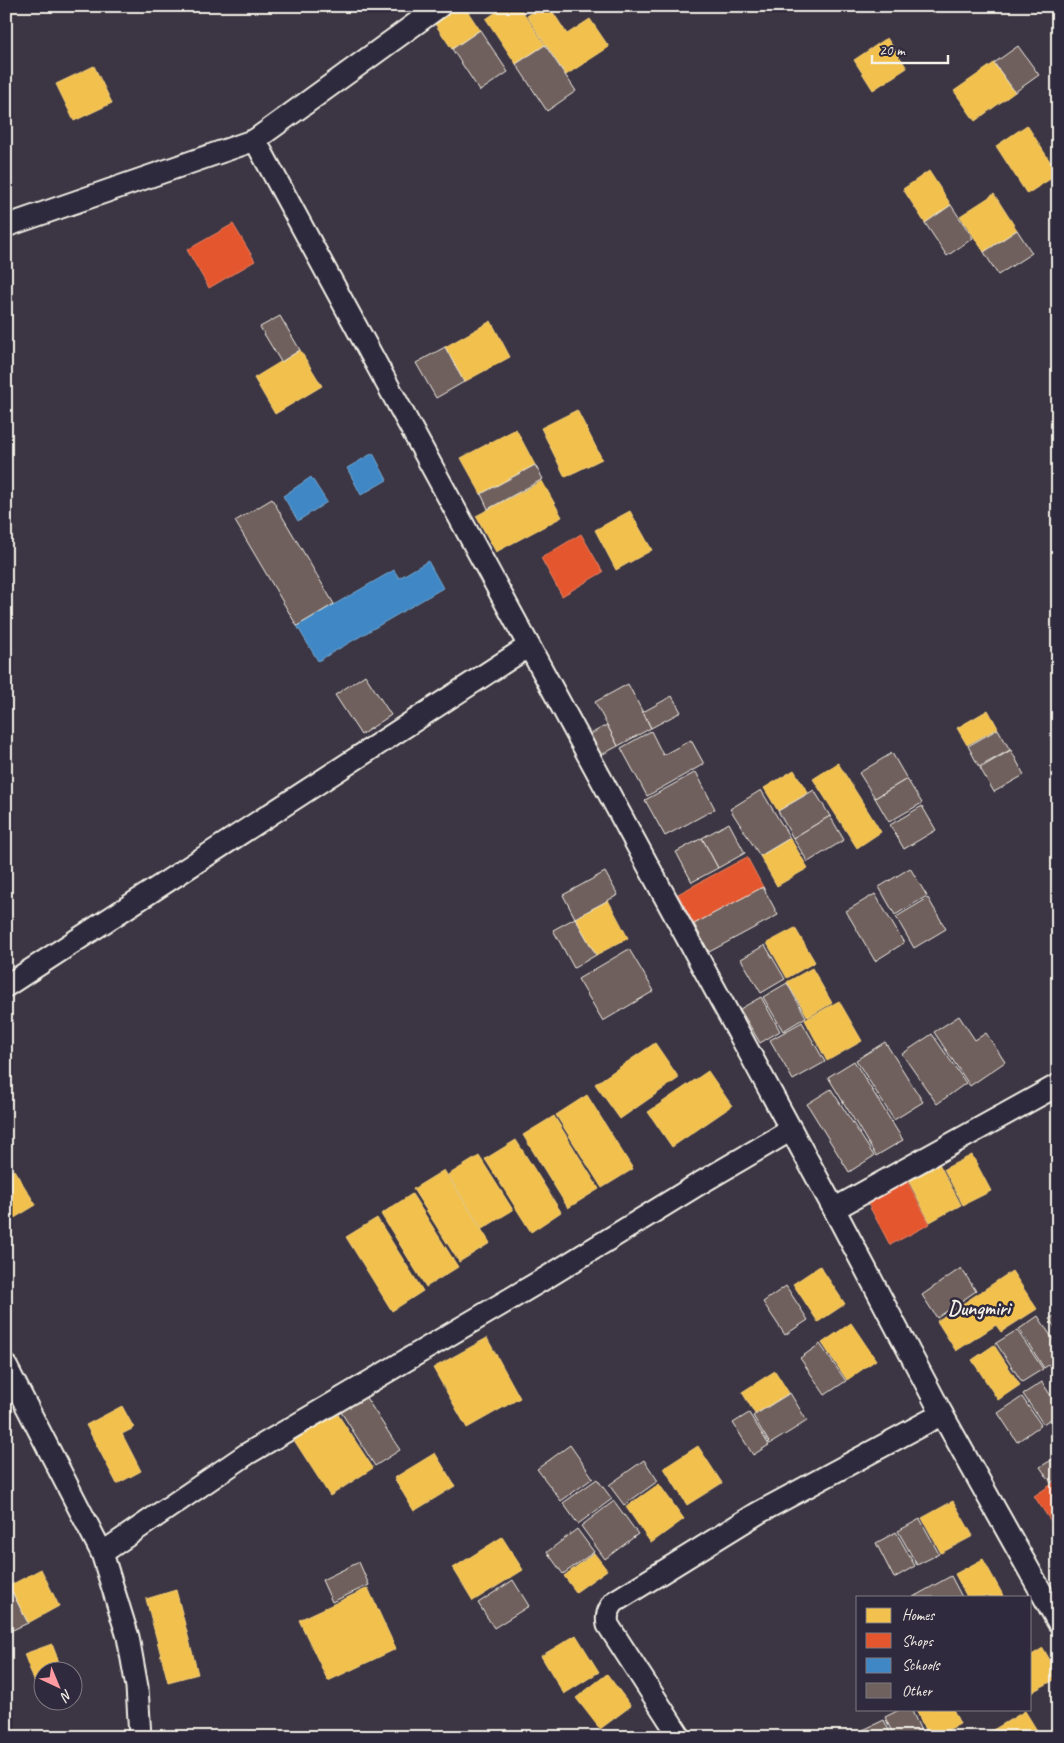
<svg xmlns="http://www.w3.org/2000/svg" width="1064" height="1743" font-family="Caveat,sans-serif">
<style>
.homes{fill:#f2c14e;stroke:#f3cf7c}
.shops{fill:#e4572e;stroke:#e98566}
.schools{fill:#3f88c5;stroke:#75a8d0}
.building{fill:#6f615d;stroke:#f4f1e8}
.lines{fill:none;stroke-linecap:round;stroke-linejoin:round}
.minor-casing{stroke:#f4f1e8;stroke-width:25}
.minor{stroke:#2f2a3d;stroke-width:21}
.labels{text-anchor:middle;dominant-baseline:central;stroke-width:5;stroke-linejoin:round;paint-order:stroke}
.quarter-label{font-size:20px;font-weight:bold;fill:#f4f1e8;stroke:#2f2a3d}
</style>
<rect width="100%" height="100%" fill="#3c3543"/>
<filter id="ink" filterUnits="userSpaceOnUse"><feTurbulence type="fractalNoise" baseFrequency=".02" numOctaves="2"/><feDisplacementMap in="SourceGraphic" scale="10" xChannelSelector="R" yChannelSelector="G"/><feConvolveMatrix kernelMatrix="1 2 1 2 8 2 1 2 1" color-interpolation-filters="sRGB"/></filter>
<g filter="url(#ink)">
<g class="homes">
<polygon points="454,6 464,6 480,30 452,49 433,21"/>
<polygon points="505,6 519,6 545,45 516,64 486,19"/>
<polygon points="542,6 549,6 567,34 590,19 609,47 566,75 527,16"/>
<polygon points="887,38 907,68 873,90 854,60"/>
<polygon points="994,63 1015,92 975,121 954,91"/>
<polygon points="94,66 112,103 74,121 56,84"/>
<polygon points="1027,125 1058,174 1027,194 996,146"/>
<polygon points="929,171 951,205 925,223 903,189"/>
<polygon points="994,194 1017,230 984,252 960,216"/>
<polygon points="491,321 510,357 464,382 445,347"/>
<polygon points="300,350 322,386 275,414 254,378"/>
<polygon points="577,410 602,459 565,477 541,428"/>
<polygon points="516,429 535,465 481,494 461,458"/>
<polygon points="542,481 562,517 496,552 476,516"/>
<polygon points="630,511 652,550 616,570 595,530"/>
<polygon points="988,710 998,728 967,745 957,728"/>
<polygon points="838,763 881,832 857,848 813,779"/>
<polygon points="794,770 808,793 778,811 764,788"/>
<polygon points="790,838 808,868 777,886 760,856"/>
<polygon points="608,900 628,938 596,955 575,918"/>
<polygon points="795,928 815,962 787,978 767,943"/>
<polygon points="812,968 832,1003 808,1017 787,982"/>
<polygon points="839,1001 862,1041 827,1061 805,1020"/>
<polygon points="655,1043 679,1078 620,1119 595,1084"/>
<polygon points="708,1071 732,1106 672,1147 648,1112"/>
<polygon points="587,1095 633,1169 602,1188 556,1115"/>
<polygon points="554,1116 599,1189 568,1208 523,1135"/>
<polygon points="516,1140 561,1212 531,1232 485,1159"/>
<polygon points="972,1155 991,1191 963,1205 944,1169"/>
<polygon points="479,1156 513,1210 482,1229 448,1175"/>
<polygon points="936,1158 961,1205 930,1222 905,1174"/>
<polygon points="14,1170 36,1205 6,1223 6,1175"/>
<polygon points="444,1170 490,1243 459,1262 413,1189"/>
<polygon points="412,1194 458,1267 426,1287 381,1214"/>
<polygon points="377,1218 423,1291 392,1311 346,1237"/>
<polygon points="820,1266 845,1304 818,1322 793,1284"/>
<polygon points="1012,1271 1037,1309 1001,1332 996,1325 956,1351 937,1321"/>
<polygon points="851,1323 876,1360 847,1380 822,1343"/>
<polygon points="487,1338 520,1398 467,1428 433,1368"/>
<polygon points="994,1345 1020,1385 998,1400 972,1360"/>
<polygon points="775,1371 789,1393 755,1414 742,1392"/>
<polygon points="122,1406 134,1428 122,1434 141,1471 117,1484 86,1425"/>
<polygon points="335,1410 373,1468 330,1496 292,1437"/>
<polygon points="698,1446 722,1483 687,1505 664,1468"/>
<polygon points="435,1453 455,1486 414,1511 394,1478"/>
<polygon points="659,1484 684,1519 651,1543 626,1507"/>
<polygon points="953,1501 973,1536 941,1553 922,1518"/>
<polygon points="502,1537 523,1570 473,1601 453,1568"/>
<polygon points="594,1553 607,1570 576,1592 564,1576"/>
<polygon points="983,1559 1004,1597 967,1597 955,1574"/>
<polygon points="41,1569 59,1606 28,1623 9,1586"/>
<polygon points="368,1588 396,1649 328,1681 299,1620"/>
<polygon points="176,1590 198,1674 168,1682 146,1599"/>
<polygon points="576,1635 599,1672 564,1694 541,1656"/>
<polygon points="52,1644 62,1670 42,1670 42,1699 41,1699 24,1654"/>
<polygon points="1043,1648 1058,1674 1058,1678 1030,1693 1030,1656"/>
<polygon points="607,1674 631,1706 600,1729 576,1698"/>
<polygon points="916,1709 953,1709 960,1724 934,1737 928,1737"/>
<polygon points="1025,1711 1041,1737 990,1737 988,1733"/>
</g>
<g class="shops">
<polygon points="233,224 255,261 209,288 187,250"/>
<polygon points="581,534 603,572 562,596 541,558"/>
<polygon points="747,857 763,887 694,924 678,894"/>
<polygon points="906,1179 930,1224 890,1245 866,1200"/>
<polygon points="1058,1480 1058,1532 1034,1496"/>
</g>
<g class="schools">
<polygon points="373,453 387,480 361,495 347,468"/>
<polygon points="311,477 327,502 298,521 283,496"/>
<polygon points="428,561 443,588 318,661 297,626 394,570 399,578"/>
</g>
<g class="building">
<polygon points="480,30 508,72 480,91 452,49"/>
<polygon points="545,45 576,91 547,111 516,64"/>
<polygon points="1018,46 1039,75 1015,92 994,63"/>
<polygon points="951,205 973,238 947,256 925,223"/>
<polygon points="1017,230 1032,253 998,275 984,252"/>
<polygon points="280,316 300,350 281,362 260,327"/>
<polygon points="445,347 464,382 436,398 416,363"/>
<polygon points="535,465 543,479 488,509 481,494"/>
<polygon points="272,499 334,604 297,626 235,521"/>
<polygon points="365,675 391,715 361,735 335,695"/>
<polygon points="628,684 651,728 618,746 595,702"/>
<polygon points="672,696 681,712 651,728 643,712"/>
<polygon points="607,725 618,746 594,759 583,738"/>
<polygon points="998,729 1010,750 979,767 968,746"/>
<polygon points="651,731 663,755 691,740 704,764 647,796 621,748"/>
<polygon points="1011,750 1024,775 994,792 980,768"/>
<polygon points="892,753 907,779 875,798 859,773"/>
<polygon points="696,772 715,809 665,836 645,800"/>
<polygon points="907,779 922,803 889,822 875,798"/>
<polygon points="761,790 790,838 760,856 730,809"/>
<polygon points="814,790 830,816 793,838 778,811"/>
<polygon points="922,806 936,830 904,849 890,825"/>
<polygon points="830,816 844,840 808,862 793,838"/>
<polygon points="729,823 745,853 718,868 702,838"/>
<polygon points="702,838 718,868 692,882 676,852"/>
<polygon points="910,868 927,896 895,915 879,887"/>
<polygon points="605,872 618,895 575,918 563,895"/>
<polygon points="763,887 778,915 709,952 694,924"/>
<polygon points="875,894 904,943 875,961 846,911"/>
<polygon points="928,898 946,929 914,948 896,917"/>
<polygon points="575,918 596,955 574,968 553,930"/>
<polygon points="765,945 785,979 761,993 741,959"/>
<polygon points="629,949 654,991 603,1021 578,979"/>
<polygon points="787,983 806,1017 783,1031 763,997"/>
<polygon points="761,997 780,1031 760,1043 740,1009"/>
<polygon points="959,1016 975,1040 986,1033 1005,1062 970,1086 934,1032"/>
<polygon points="802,1022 825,1062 793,1080 770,1040"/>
<polygon points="932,1034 966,1083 937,1104 902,1054"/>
<polygon points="885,1042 923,1102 894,1120 856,1060"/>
<polygon points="854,1061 903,1140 876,1156 828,1077"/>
<polygon points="831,1089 874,1156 849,1172 807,1104"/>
<polygon points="961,1268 976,1291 937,1318 922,1295"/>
<polygon points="786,1286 808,1320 785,1335 763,1302"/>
<polygon points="1058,1314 1058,1332 1049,1319"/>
<polygon points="1038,1316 1058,1347 1058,1359 1044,1368 1019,1329"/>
<polygon points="1017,1330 1043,1369 1022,1382 996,1343"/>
<polygon points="820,1344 846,1381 825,1395 800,1358"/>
<polygon points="1042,1382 1058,1407 1058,1414 1043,1424 1023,1394"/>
<polygon points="790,1393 807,1421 770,1444 753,1416"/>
<polygon points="365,1396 400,1450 375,1466 341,1412"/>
<polygon points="1022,1397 1041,1425 1017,1442 998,1413"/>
<polygon points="749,1413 769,1445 753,1455 733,1423"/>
<polygon points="570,1445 593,1478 561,1501 537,1469"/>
<polygon points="1058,1456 1058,1478 1051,1483 1040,1467"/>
<polygon points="644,1460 658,1481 624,1505 609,1485"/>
<polygon points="597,1479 612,1499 578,1524 563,1503"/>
<polygon points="614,1501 638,1534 605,1559 581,1526"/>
<polygon points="920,1519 939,1554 917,1565 898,1531"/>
<polygon points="577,1529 594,1552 563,1574 547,1552"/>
<polygon points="896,1532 915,1566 894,1578 876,1543"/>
<polygon points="359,1562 369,1585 332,1602 322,1580"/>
<polygon points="951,1576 962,1597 913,1597"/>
<polygon points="513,1580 529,1606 494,1628 478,1603"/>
<polygon points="9,1586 28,1623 6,1633 6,1587"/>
<polygon points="901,1709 911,1709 924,1737 894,1737 885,1717"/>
<polygon points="884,1720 892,1737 867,1737 863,1730"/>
</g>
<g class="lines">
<g class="minor-casing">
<g id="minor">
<polyline points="255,140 834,1209 942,1414 1058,1622"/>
<polyline points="6,226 255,140 440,6"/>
<polyline points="6,986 529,646"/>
<polyline points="834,1209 1058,1085"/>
<polyline points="6,1366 102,1553 128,1637 137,1687 140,1737"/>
<polyline points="102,1553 247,1454 549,1276 697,1185 791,1130"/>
<path d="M680,1737L608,1625C606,1615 608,1611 614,1602L758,1513L942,1414"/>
</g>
</g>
<use href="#minor" class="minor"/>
</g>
</g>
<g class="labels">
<g class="quarter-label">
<text x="979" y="1308">Dungmiri</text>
</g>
</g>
<rect width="1064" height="1743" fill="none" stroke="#2f2a3d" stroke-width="25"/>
<rect x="12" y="12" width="1039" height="1718" fill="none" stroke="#f4f1e8" stroke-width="2" filter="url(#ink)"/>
<rect x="856" y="1596" width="175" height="115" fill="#2f2a3d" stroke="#7e7a81"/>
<rect x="866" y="1608" width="25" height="15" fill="#f2c14e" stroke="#7e7a81"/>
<text x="902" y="1620" font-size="15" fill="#f4f1e8">Homes</text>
<rect x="866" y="1633" width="25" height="15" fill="#e4572e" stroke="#7e7a81"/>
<text x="902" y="1646" font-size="15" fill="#f4f1e8">Shops</text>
<rect x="866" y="1658" width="25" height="15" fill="#3f88c5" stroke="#7e7a81"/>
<text x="902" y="1670" font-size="15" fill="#f4f1e8">Schools</text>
<rect x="866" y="1683" width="25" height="15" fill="#6f615d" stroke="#7e7a81"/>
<text x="902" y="1696" font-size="15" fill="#f4f1e8">Other</text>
<g transform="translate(58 1686) rotate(136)"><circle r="24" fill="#2f2a3d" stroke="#7e7a81"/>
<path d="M0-4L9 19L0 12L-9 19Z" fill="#ff9aa2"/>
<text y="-8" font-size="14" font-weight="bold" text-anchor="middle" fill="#f4f1e8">N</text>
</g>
<path d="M872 55v8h76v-8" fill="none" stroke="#f4f1e8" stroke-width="2.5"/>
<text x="879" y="55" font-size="15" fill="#f4f1e8" stroke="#2f2a3d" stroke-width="4" paint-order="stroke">20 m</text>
</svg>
